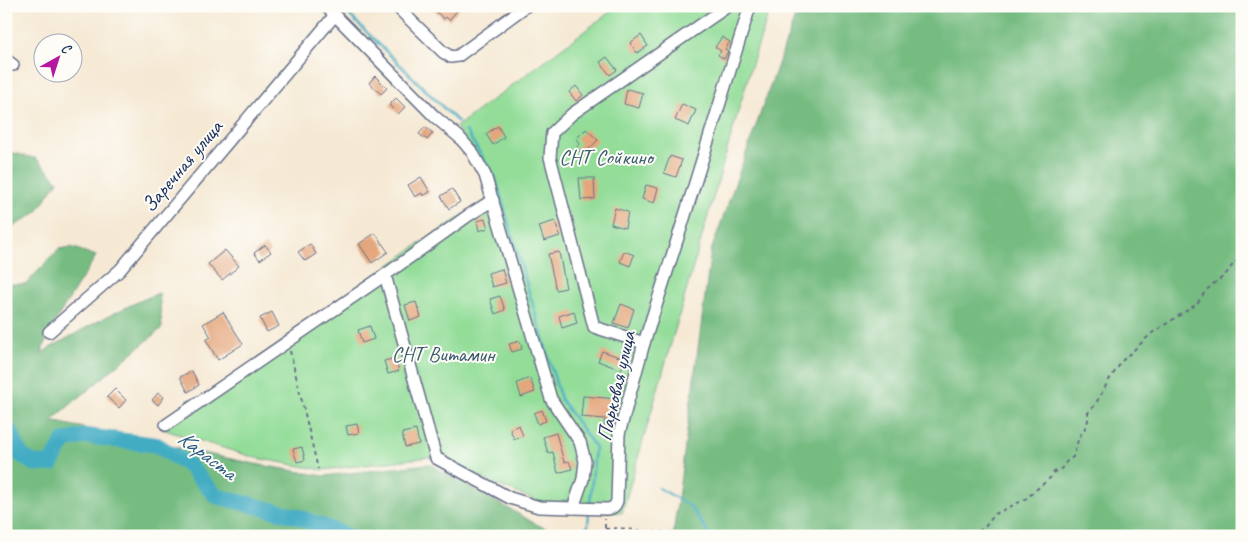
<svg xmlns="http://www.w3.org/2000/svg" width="1248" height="542" font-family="Caveat,sans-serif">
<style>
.green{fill:#93dd99;stroke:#57867c}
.forest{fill:#76bc81;stroke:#487670}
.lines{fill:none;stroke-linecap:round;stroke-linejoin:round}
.stream{stroke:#43acc3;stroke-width:2.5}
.river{stroke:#43acc3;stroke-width:16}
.building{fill:#e4a67b}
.minor-casing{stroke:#687087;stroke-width:14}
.path{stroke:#687087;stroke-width:2;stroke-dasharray:4 4;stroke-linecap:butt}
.minor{stroke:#fff;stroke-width:11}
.labels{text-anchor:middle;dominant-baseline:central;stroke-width:4;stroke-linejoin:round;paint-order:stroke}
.park-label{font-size:21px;fill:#395a6d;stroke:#fdfcf7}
.street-label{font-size:21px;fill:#1b2f5e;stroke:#fdfcf7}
.water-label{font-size:22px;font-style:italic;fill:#295b81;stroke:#fdfcf7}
</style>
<rect width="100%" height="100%" fill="#fdfcf7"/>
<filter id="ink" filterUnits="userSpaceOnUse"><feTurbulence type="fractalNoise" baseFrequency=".02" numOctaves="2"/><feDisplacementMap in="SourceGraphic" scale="10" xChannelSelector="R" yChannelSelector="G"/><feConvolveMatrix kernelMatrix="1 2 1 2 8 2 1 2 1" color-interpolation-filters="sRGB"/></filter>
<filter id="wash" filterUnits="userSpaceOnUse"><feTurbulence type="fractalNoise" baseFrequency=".0096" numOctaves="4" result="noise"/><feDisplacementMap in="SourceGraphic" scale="20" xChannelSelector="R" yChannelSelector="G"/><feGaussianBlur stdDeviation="1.12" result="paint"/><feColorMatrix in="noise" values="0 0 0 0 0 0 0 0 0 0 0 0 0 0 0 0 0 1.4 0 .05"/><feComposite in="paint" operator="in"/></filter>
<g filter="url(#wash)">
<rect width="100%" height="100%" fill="#f6e9d4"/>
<polygon class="green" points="618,6 771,6 751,67 622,513 554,508 429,457 323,470 256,458 161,429 409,251 497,193 456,127"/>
<g class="forest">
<polygon points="799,6 1242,6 1242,536 673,536 711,251"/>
<polygon points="6,151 37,159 58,181 36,213 6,231"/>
<path d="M71,247L96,256L54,323L41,353C80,331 118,309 159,293L162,328L51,421L255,464L324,476L429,464L538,525L565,536H6V284H26L59,249Z"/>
</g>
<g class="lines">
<g class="stream">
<polyline points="340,6 458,122"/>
<polyline points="466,131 495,177 561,400 595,447 590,504"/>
<polyline points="659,488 690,506 710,536"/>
<polyline points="587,536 589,513"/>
</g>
<polyline class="river" points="6,429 11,432 20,454 33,463 51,464 64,441 86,436 157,445 188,465 216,496 296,516 348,536"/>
</g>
<g id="blocks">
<g class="building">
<polygon points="430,6 461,6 449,20 446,17 444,19"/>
<polygon points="641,35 648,46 637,53 630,43"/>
<polygon points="722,37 730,42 725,49 728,51 724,59 718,55 721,51 715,47"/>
<polygon points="607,57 617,70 610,75 600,62"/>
<polygon points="375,76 387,88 381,94 369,83"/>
<polygon points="576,86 583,95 576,101 569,92"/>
<polygon points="627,89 643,93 639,108 624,104"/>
<polygon points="396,98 405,107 398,114 389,105"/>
<polygon points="682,104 696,110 689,126 675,120"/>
<polygon points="498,126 504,137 493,145 486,134"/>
<polygon points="425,127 433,133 427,140 419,134"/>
<polygon points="586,129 598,140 583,155 576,148 580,144 576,139"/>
<polygon points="670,156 682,160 676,177 664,173"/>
<polygon points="421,177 430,192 423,196 422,193 415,197 408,185"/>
<polygon points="579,178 594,178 595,199 581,200"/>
<polygon points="646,185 658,188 654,203 642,199"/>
<polygon points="452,189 460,202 449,209 441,196"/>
<polygon points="615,208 628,212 625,228 611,224"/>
<polygon points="485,219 488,228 479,231 477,221"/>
<polygon points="555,221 560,236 544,241 539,226"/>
<polygon points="375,233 388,252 372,263 359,244"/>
<polygon points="310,244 316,254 305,261 298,252"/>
<polygon points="265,245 271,252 260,260 254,253"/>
<polygon points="225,250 239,266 222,280 208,264"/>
<polygon points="624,251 634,255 630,266 620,262"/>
<polygon points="559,252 566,288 556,290 548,254"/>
<polygon points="502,269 506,283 492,287 488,273"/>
<polygon points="500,296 505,310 495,314 490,299"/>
<polygon points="416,302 421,317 410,321 405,305"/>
<polygon points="621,304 634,309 628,328 614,323"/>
<polygon points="574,311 577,323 562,328 559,316"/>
<polygon points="223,312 243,344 218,360 206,340 211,337 203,324"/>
<polygon points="272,312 279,326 267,332 260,318"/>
<polygon points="370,326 374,339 362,343 358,330"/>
<polygon points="520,341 522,349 512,352 509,344"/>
<polygon points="602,351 625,359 621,370 598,361"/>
<polygon points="395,358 399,371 388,374 384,361"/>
<polygon points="192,371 199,385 188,392 180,377"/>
<polygon points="530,378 535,392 521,397 517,383"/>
<polygon points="115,389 126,400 119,408 107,397"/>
<polygon points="158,393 164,397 158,405 152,400"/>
<polygon points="583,396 618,399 617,412 612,430 604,429 605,419 581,417"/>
<polygon points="542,410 546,421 538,424 534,413"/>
<polygon points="357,424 359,433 348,435 346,426"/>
<polygon points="519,425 523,436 514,439 510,429"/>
<polygon points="416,430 419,444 405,447 402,433"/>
<polygon points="556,433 564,462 569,461 572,469 558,473 553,452 548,453 543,437"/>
<polygon points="302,447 305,460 297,462 293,449"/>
</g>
</g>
</g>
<g filter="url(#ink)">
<use href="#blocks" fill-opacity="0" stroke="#687087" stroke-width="1"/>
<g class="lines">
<g class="minor-casing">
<g id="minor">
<path d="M326,6L434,116L459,137L472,152L485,175L551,399L580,442L585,461L583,479L573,508L606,509C612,509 615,507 617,501L619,434L644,343L681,228L750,6"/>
<polyline points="396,6 443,52 451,57 458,56 526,6"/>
<polyline points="6,60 13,65"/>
<polyline points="385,275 436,458 510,498 539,507 573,508"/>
<polyline points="49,332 120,270 335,15"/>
<polyline points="644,343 594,327 550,157 552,133 572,114 728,6"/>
<polyline points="166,425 385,275 469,215 493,200"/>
</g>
</g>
<g class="path">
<polyline points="290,351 318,469"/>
<polyline points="605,529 618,528 651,532 670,532 677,536"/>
<polyline points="605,536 605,519"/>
<path d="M972,536L985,527L995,514L1024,500L1030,495L1050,478L1054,472L1061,469L1067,461L1073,457L1079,437L1084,430L1088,421V413L1095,405L1109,380L1123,360L1152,333L1197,304C1201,297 1206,290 1212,285C1216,281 1221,279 1225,275C1231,268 1232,263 1242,258"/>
</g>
<use href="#minor" class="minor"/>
</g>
</g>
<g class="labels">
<g class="park-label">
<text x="606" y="157">СНТ Сойкино</text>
<text x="443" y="354">СНТ Витамин</text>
</g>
<g class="street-label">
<text transform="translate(182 166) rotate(-50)">Заречная улица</text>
<text transform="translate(616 386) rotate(-77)">Парковая улица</text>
</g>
<g class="water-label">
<text transform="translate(207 455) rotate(37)">Караста</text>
</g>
</g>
<rect width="1248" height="542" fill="none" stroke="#fdfcf7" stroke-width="25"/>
<g transform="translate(58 58) rotate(39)"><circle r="24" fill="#fdfcf7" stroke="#a3aaba"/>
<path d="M0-4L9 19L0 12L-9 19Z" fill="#b5179e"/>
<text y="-8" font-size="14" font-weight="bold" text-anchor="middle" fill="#1b2f5e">С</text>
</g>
</svg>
